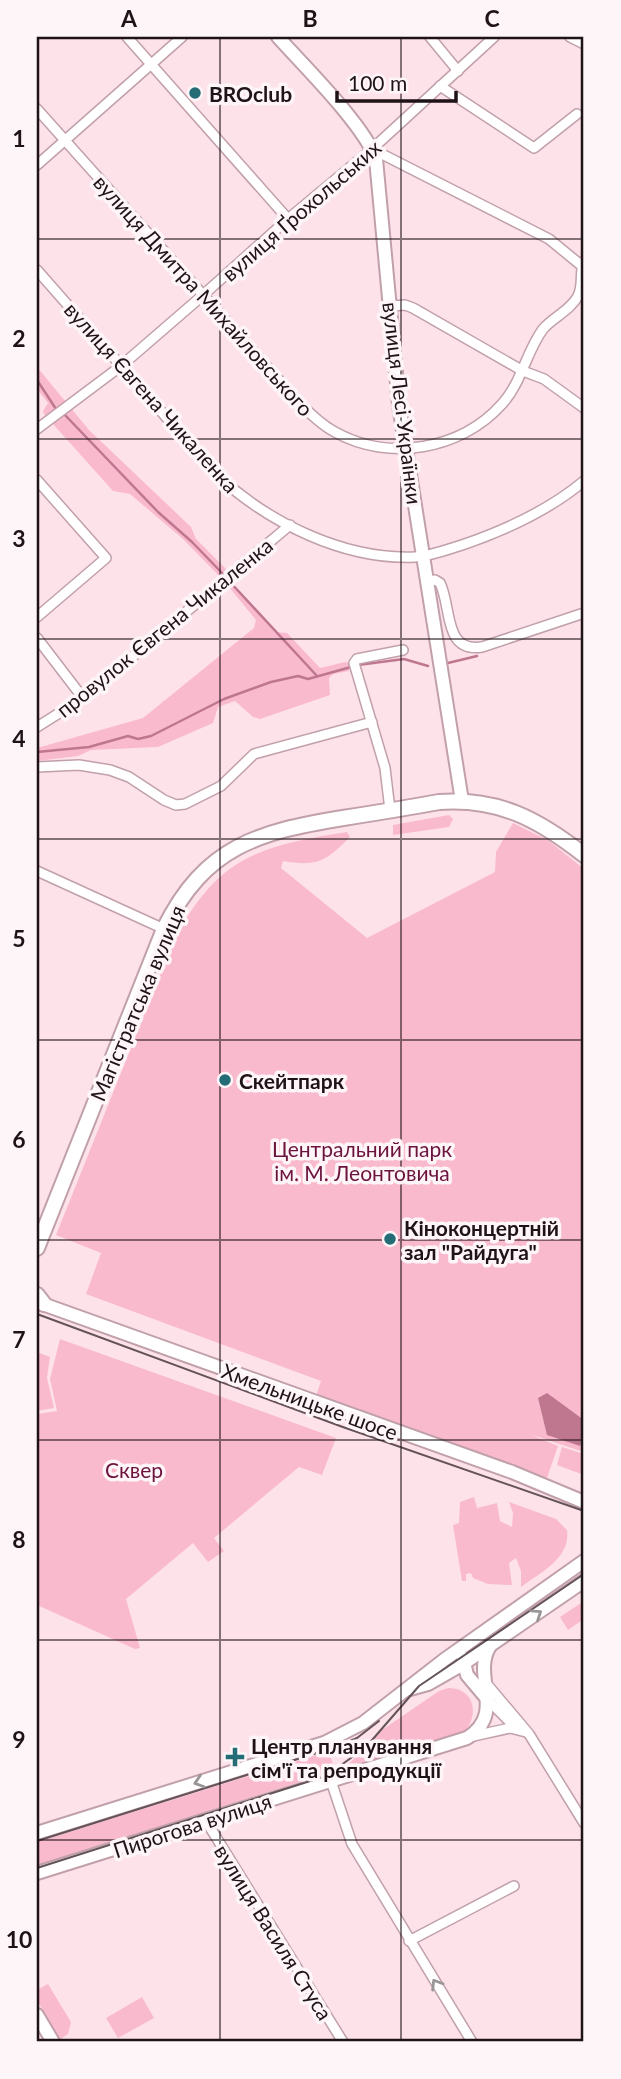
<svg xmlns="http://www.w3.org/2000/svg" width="621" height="2079" font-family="Lato,sans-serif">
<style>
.green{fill:#fabace}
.water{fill:#bf7790}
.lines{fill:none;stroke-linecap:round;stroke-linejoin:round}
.stream{stroke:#bf7790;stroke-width:2.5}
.street-casing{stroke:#c1a0aa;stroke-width:12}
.secondary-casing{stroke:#c1a0aa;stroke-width:16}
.primary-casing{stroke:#c1a0aa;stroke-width:18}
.street{stroke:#fff;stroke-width:9}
.secondary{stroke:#fff;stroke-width:12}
.primary{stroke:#fff;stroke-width:14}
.tram{stroke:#645358;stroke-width:2}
.oneway{stroke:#9a9597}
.grid{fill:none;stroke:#1f1317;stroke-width:2;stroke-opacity:0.55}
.poi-dot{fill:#246d77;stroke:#fdf5f7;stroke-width:2.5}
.labels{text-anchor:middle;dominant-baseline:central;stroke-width:7;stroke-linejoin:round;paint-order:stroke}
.poi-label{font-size:21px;font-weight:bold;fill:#1f1317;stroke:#fdf5f7;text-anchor:start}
.street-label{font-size:21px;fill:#1f1317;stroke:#fdf5f7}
.park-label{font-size:21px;fill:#6b133c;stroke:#fdf5f7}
.neatline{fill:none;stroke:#1f1317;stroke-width:2.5}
.grid-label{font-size:23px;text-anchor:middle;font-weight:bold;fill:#1f1317}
</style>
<rect width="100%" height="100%" fill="#fee2ea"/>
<g class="green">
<polygon points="37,367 89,430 191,527 196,539 226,569 223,574 275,632 287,633 320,668 345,662 350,663 349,671 333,674 329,678 330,695 260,719 253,717 235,701 218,707 213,723 158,747 91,750 78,756 37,761 37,748 143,718 254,628 256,620 224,581 183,539 130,494 113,491 44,414 43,411 48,403 37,389"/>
<polygon points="449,815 453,819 449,827 393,835 393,825"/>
<path d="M513,823L549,841L584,869V1452L529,1434L558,1446L547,1478L316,1396L321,1381L86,1294L101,1253L56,1235L175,938C219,856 260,846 347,832L350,837C326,861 318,867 283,861L281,868L367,938L495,872L496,852Z"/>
<polygon points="60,1339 336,1438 322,1475 299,1467 214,1538 224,1551 208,1562 193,1543 126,1599 140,1648 135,1649 37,1605 37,1414 57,1411 50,1379"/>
<polygon points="37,1352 50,1357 47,1378 54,1408 37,1411"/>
<polygon points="562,1447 584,1454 584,1475 557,1465"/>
<path d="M474,1497L477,1508L497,1503L500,1521L512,1527L513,1513L509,1502L556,1519L567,1530C571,1558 541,1572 521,1587V1571L516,1558L509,1563L512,1585L488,1584L473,1578L471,1573L466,1574V1581H462L453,1525L459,1523L460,1502Z"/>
<polygon points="584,1601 584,1619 568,1630 560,1617"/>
<path d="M448,1688C476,1688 480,1718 462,1734L340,1773L382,1730L439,1691Z"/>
<polygon points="329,1751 334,1768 318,1776 37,1866 37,1842"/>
<polygon points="48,1984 71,2022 68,2034 59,2040 37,2000 37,1990"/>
<polygon points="142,1997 154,2018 118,2038 106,2018"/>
</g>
<polygon class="water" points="547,1393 584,1420 584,1434 580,1446 547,1435 538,1398"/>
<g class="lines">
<g class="stream">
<polyline points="37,380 56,409"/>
<polyline points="64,414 158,512 192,542 223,574"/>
<polyline points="230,582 317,676"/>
<polyline points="448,663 477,656"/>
<polyline points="358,665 404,659 428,666"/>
<polyline points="37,752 89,747 128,736 138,739 151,736 224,699 271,682 298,676 308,679 351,667"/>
</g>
<g class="street-casing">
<g id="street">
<polyline points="127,37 288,219"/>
<polyline points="430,37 458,71"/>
<polyline points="570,37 584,44"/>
<polyline points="440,86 534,148 577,114"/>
<path d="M37,109L295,398C307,411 320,424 335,432C389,462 461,450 502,404C522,382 526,352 543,329C553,317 570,311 578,296C584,284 579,272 584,261"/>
<polyline points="372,149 549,239 582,266"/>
<polyline points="37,165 182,37"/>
<path d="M37,270L217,475C269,523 344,560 415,557C431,556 446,550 462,545C506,530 548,511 584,481"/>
<polyline points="391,306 405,305 413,308 523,371 544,379 584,408"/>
<polyline points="37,429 121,366 202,296 288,219 372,149 494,37"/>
<polyline points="37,480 106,558 37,617"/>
<path d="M428,581L435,580L440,583C452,607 443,653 482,647L584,613"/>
<polyline points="37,638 83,698"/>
<polyline points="37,727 83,698 290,525"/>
<polyline points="37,767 79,765 110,770 129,777 164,800 176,805 185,804 221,786 254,754 372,722"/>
<polyline points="390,810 385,768 354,663 357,659 403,650"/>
<polyline points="37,871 164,929"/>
<polyline points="486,1683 529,1734 584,1823"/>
<polyline points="488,1700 516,1728"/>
<polyline points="469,1737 510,1728 526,1732"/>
<polyline points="331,1781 352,1844 472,2042"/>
<polyline points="206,1821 343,2042"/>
<polyline points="409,1941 514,1886"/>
</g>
</g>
<g class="secondary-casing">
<g id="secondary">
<path d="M278,37C304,66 364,125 376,159L399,405L462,801"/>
<polyline points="37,1302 512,1472 584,1502"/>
<polyline points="463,1658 467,1675 488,1700"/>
<polyline points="410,1689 428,1684 463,1664 584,1581"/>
<polyline points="37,1833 324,1743 363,1723 444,1660 584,1561"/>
<path d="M37,1873L467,1738C507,1713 471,1675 490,1646"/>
<polyline points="37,2015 53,2042"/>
</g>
</g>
<g class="primary-casing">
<g id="primary">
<path d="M37,1248L164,929C205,846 258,832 343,818C375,813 407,808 439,802C499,798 538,819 584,855"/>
<polyline points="37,1295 44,1304"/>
</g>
</g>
<use href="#street" class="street"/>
<use href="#secondary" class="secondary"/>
<use href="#primary" class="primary"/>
<g class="tram">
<polyline points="37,1314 340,1426 584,1511"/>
<polyline points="37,1841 336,1747 357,1738 379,1721"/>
<polyline points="37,1868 326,1776 366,1747 419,1686 584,1574"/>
</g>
</g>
<defs><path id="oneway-chevron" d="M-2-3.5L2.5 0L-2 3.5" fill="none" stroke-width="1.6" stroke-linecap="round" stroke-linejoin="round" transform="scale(1.75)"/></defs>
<g class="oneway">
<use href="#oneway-chevron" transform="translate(537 1614) rotate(-34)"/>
<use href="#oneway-chevron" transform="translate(199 1782) rotate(162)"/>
<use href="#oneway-chevron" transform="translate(436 1984) rotate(-122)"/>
</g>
<path class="grid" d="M220,37V2042M401,37V2042M37,239H584M37,439H584M37,639H584M37,839H584M37,1040H584M37,1240H584M37,1440H584M37,1640H584M37,1840H584"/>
<g class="poi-dot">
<circle cx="195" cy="93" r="7"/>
<circle cx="225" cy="1080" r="7"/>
<circle cx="390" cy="1239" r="7"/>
<path d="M231.5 1746.5h7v7h7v7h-7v7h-7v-7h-7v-7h7z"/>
</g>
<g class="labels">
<g class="poi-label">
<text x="209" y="93">BROclub</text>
<text x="239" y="1080">Скейтпарк</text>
<text x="404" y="1227">Кіноконцертній<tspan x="404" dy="24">зал "Райдуга"</tspan></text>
<text x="251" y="1745">Центр планування<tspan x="251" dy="24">сім'ї та репродукції</tspan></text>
</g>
<g class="street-label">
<text transform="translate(301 210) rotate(-41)">вулиця Ґрохольських</text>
<text transform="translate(204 295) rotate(48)">вулиця Дмитра Михайловського</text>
<text transform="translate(152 397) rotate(48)">вулиця Євгена Чикаленка</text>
<text transform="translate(403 403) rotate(83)">вулиця Лесі Українки</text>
<text transform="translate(164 627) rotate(-39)">провулок Євгена Чикаленка</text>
<text transform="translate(137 1003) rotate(-67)">Магістратська вулиця</text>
<text transform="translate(310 1401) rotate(20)">Хмельницьке шосе</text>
<text transform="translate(192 1825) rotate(-18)">Пирогова вулиця</text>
<text transform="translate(274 1932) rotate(58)">вулиця Василя Стуса</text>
</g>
<g class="park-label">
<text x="362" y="1148">Центральний парк<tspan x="362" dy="24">ім. М. Леонтовича</tspan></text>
<text x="134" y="1469">Сквер</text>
</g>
</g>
<rect width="621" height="2079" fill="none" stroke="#fdf5f7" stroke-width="77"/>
<path d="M337 91v10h119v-10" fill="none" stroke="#1f1317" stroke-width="3.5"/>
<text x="348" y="91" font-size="21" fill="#1f1317" stroke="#fdf5f7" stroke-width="5" paint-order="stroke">100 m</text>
<rect x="38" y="38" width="544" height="2002" class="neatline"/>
<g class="grid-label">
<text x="129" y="27">A</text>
<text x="310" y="27">B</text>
<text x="492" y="27">C</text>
<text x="19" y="147">1</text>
<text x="19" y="347">2</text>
<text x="19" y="547">3</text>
<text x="19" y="747">4</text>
<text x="19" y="947">5</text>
<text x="19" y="1148">6</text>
<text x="19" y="1348">7</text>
<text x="19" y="1548">8</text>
<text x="19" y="1748">9</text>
<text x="19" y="1948">10</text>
</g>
</svg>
